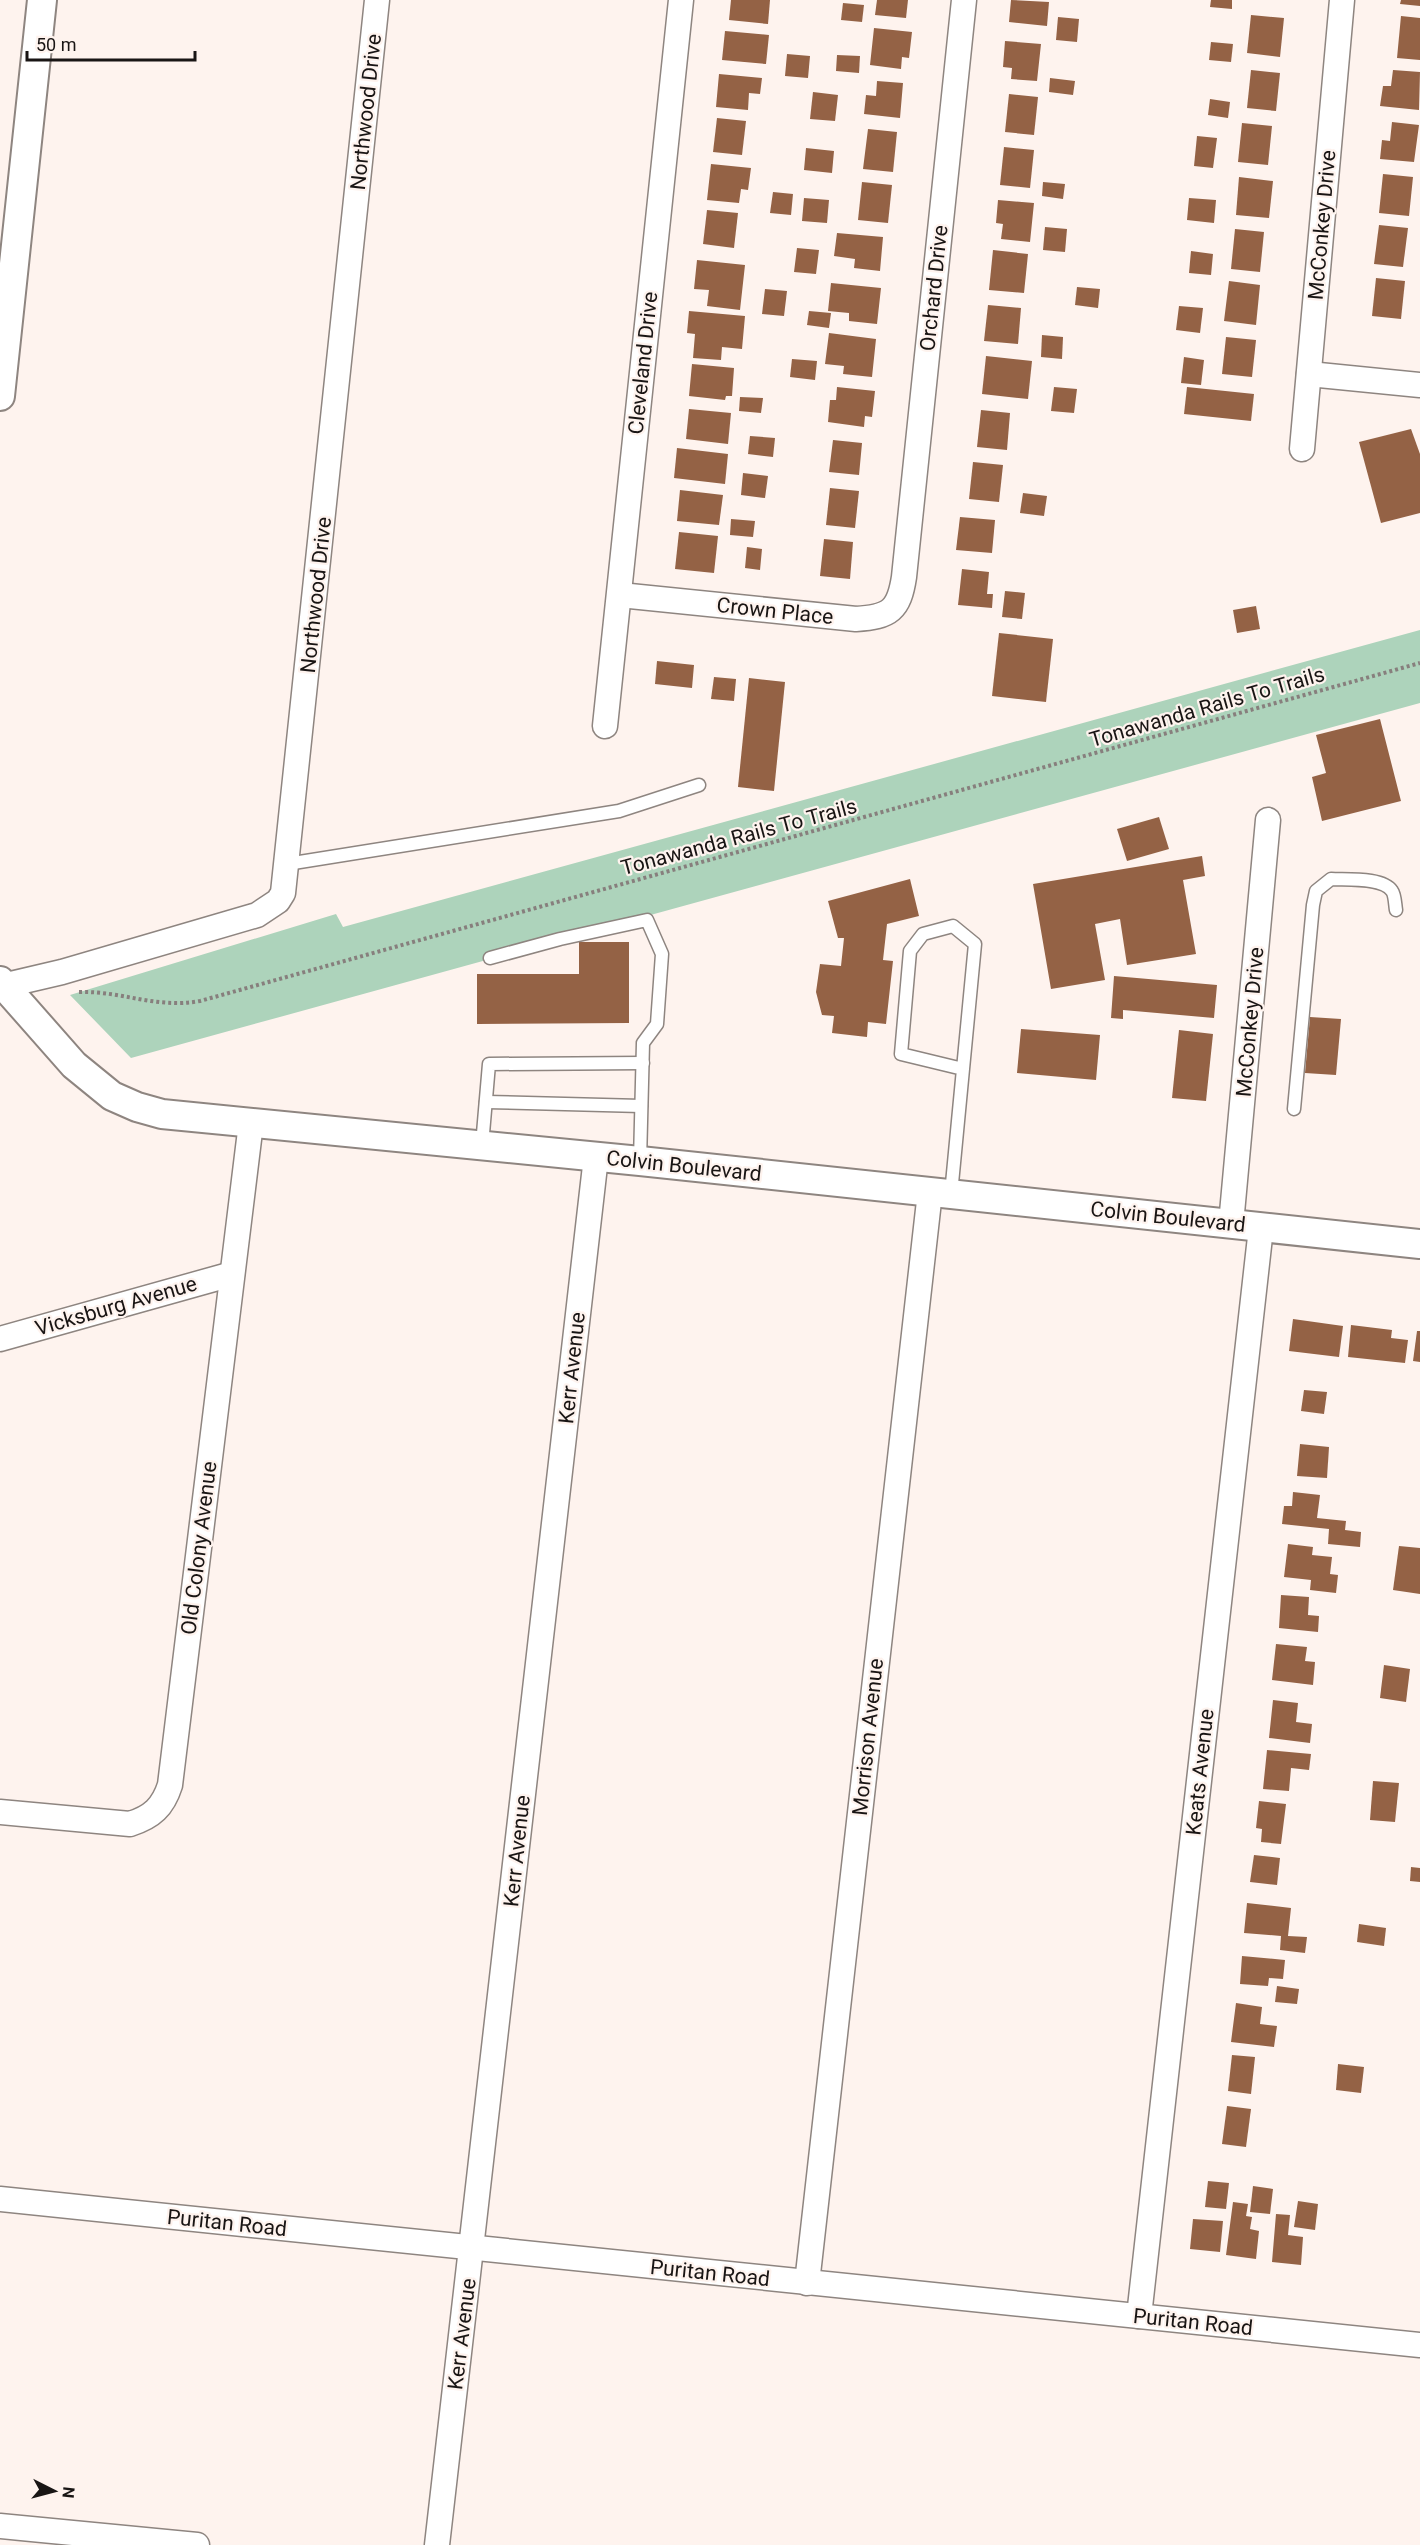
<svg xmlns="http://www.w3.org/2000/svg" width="1420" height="2545" font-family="Roboto,sans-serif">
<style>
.green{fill:#add3bb}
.building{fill:#946245}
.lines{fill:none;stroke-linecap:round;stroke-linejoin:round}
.service-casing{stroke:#8e8580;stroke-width:15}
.minor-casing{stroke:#8e8580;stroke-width:27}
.tertiary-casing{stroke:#8e8580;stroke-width:32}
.path{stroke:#877f7d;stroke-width:4;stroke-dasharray:3 3;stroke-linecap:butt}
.service{stroke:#fff;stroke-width:12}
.minor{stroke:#fff;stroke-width:24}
.tertiary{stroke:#fff;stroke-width:28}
.labels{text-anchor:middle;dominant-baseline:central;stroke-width:4.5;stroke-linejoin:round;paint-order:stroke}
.street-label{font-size:21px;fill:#191514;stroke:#fef3ee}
</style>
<rect width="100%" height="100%" fill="#fef3ee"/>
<polygon class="green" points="1420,630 1420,703 131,1058 70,995 336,914 343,927"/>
<g class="building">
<polygon points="731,0 770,0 768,24 729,20"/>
<polygon points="877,0 908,0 906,18 875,15"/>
<polygon points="1011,0 1049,2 1047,26 1009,22"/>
<polygon points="1211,0 1232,0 1232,9 1210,7"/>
<polygon points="1401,0 1420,0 1420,6 1400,4"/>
<polygon points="843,3 864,5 862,22 841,20"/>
<polygon points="1251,15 1284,18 1280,57 1247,53"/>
<polygon points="1401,16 1420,18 1420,60 1397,58"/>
<polygon points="1058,17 1079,19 1077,42 1056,40"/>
<polygon points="874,28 912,32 909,58 902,57 901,69 870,65"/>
<polygon points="725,31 769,35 766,64 722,60"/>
<polygon points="1005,41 1041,44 1037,81 1011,79 1012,68 1003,67"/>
<polygon points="1211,42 1233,44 1231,62 1209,60"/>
<polygon points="787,54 810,56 808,78 785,76"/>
<polygon points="837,55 860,56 859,73 836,71"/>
<polygon points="1251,70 1280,73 1276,111 1247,108"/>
<polygon points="1393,70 1420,72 1419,110 1380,106 1383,86 1391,86"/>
<polygon points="719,74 762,78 760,94 749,93 748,110 716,107"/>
<polygon points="1050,78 1075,81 1073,95 1049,92"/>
<polygon points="877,81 903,83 900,118 864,114 866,95 876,96"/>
<polygon points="813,92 838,95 835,121 810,119"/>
<polygon points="1009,94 1038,97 1034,135 1005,132"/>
<polygon points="1210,99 1230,102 1228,118 1208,115"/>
<polygon points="717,118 746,121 742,155 713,152"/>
<polygon points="1392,122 1419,125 1414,162 1380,159 1382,140 1390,141"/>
<polygon points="1242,123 1272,126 1268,165 1238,162"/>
<polygon points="868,129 897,132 893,172 863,169"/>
<polygon points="1197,136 1217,138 1213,168 1194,166"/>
<polygon points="1004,147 1034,150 1030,188 1000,185"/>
<polygon points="806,148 834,151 832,173 804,170"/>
<polygon points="711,164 751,168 748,190 741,189 739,203 707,200"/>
<polygon points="1383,174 1413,177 1409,216 1379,213"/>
<polygon points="1239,177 1273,181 1269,218 1236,215"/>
<polygon points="862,182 892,185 888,223 858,220"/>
<polygon points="1043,182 1065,184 1063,199 1042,196"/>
<polygon points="773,192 793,194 791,215 770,213"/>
<polygon points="804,198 829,200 827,223 802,221"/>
<polygon points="1189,198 1216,200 1214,223 1187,220"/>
<polygon points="998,200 1034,203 1030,242 1001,239 1003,224 996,223"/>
<polygon points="707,210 738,213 734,248 703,244"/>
<polygon points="1379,225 1408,228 1403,267 1374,264"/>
<polygon points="1045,227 1067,229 1065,252 1043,250"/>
<polygon points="1235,229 1264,232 1260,272 1231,269"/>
<polygon points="837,233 883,237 880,271 854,268 855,259 834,256"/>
<polygon points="797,248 819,250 816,274 794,272"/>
<polygon points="993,250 1028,254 1024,293 989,290"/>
<polygon points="1191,251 1213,254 1211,275 1189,273"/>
<polygon points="697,260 745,265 740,310 707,306 709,290 694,289"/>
<polygon points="1376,278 1405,281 1401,319 1372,316"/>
<polygon points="1229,281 1260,285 1256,325 1224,321"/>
<polygon points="831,283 881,288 877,324 849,321 849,313 828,311"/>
<polygon points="1077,287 1100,289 1098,308 1075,305"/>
<polygon points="765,289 787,291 784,316 762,314"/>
<polygon points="988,305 1021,308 1018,344 984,341"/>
<polygon points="1179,306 1203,308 1200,333 1176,330"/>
<polygon points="689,311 745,316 742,349 722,347 721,360 693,358 695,334 687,333"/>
<polygon points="809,311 831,313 829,328 807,325"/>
<polygon points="829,333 876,339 872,377 843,374 844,366 825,364"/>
<polygon points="1042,335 1063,337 1062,359 1041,357"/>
<polygon points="1226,337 1256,340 1252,377 1222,374"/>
<polygon points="986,356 1032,361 1028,399 982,394"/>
<polygon points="1184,357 1204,360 1201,385 1181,383"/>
<polygon points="792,359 817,361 815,380 790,377"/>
<polygon points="692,364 734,368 732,396 726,396 725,400 689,396"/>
<polygon points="837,387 875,391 872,417 865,416 864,427 828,422 830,400 836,400"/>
<polygon points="1054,387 1077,389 1074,413 1051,411"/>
<polygon points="1187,387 1254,394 1251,421 1184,414"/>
<polygon points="740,397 763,398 761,413 739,411"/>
<polygon points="689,409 731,413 728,444 686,439"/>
<polygon points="981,410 1010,413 1007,450 977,447"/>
<polygon points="1411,429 1420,454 1420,513 1381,523 1359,442"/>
<polygon points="750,436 775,438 773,457 748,454"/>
<polygon points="833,440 862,443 859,475 829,472"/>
<polygon points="677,448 728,454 725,484 674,478"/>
<polygon points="973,462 1003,465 999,502 969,499"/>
<polygon points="743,473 768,476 765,498 741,495"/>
<polygon points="830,488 859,491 855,528 826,525"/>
<polygon points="680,490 723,495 719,525 677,521"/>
<polygon points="1023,493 1047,496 1044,516 1020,513"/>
<polygon points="960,517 995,520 992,553 956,550"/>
<polygon points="731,519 755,521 753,537 730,535"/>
<polygon points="679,532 718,536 714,573 675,569"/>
<polygon points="824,539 853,542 850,579 820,576"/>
<polygon points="747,547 762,549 760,570 745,568"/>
<polygon points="962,569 989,572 987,594 993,594 992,608 958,605"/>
<polygon points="1005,591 1025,593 1022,619 1002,617"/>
<polygon points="1256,606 1260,629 1237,633 1233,610"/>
<polygon points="999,633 1053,639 1046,702 992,696"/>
<polygon points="657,661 694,665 692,688 655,684"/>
<polygon points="714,677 736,679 734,701 711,699"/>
<polygon points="749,678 785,682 774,791 738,787"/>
<polygon points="1380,719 1401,801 1322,821 1312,777 1326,773 1316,735"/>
<polygon points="1159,817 1169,849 1127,861 1117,829"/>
<polygon points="1202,856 1205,876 1183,880 1196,954 1127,965 1120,919 1095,924 1105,980 1051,989 1033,884"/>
<polygon points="910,879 919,916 887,924 883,960 893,961 886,1024 868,1022 867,1037 832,1033 834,1016 822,1015 816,992 820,964 841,966 844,938 838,938 828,901"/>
<polygon points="579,942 629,942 629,1023 477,1024 477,974 579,974"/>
<polygon points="1114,976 1217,985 1214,1018 1123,1010 1123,1019 1111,1018"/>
<polygon points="1310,1017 1341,1019 1336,1075 1305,1073"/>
<polygon points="1021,1029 1100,1035 1096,1080 1017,1073"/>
<polygon points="1179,1030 1213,1034 1206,1101 1172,1098"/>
<polygon points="1293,1319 1343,1326 1339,1357 1289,1351"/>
<polygon points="1351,1325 1392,1330 1391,1338 1408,1340 1405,1363 1348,1357"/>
<polygon points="1417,1331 1420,1331 1420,1362 1413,1361"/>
<polygon points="1304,1390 1327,1392 1324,1414 1301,1411"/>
<polygon points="1300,1444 1329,1447 1327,1478 1297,1476"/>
<polygon points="1293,1492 1320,1495 1317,1518 1346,1521 1345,1530 1361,1532 1360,1547 1328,1544 1329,1529 1282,1524 1284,1506 1292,1506"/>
<polygon points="1288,1544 1313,1547 1312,1555 1332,1557 1330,1574 1338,1575 1336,1593 1310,1590 1311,1580 1284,1577"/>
<polygon points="1399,1546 1420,1548 1420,1594 1393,1590"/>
<polygon points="1281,1595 1309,1597 1308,1615 1319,1616 1318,1632 1279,1628"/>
<polygon points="1276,1644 1307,1647 1305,1661 1315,1662 1313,1685 1272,1680"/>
<polygon points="1384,1665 1410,1669 1406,1702 1380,1698"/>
<polygon points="1273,1700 1298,1703 1296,1722 1312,1724 1310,1743 1269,1738"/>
<polygon points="1267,1750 1311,1754 1309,1770 1291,1768 1289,1791 1263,1789"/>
<polygon points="1373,1781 1399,1783 1395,1822 1370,1820"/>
<polygon points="1259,1801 1286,1804 1281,1844 1261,1842 1262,1829 1256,1828"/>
<polygon points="1254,1855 1280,1858 1277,1885 1250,1882"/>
<polygon points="1411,1867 1420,1868 1420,1882 1410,1881"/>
<polygon points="1247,1903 1291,1908 1288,1936 1307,1937 1305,1953 1280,1950 1281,1936 1244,1933"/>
<polygon points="1359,1924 1386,1928 1384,1946 1357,1942"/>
<polygon points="1242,1956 1285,1960 1283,1979 1269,1978 1268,1986 1240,1984"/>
<polygon points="1277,1986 1299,1989 1297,2004 1275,2002"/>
<polygon points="1236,2003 1262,2007 1260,2024 1277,2026 1274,2047 1231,2042"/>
<polygon points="1232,2055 1255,2057 1251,2094 1228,2091"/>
<polygon points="1338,2064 1364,2067 1361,2093 1336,2090"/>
<polygon points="1227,2106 1251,2109 1246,2147 1222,2144"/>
<polygon points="1208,2181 1229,2183 1226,2209 1205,2207"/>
<polygon points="1253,2186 1273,2189 1270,2214 1250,2212"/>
<polygon points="1298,2201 1318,2204 1315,2230 1294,2227"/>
<polygon points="1233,2202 1248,2204 1246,2216 1252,2217 1250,2229 1259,2231 1256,2259 1226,2255"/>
<polygon points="1276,2214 1290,2215 1288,2235 1303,2237 1301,2265 1272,2262"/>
<polygon points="1193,2219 1223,2221 1220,2252 1190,2249"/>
</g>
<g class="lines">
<g class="service-casing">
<g id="service">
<polyline points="287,864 619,811 699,785"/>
<polyline points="490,958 560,939 647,920 662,954 657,1024 643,1043 640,1161"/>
<polyline points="486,1102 641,1106"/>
<path d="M1294,1109L1313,905L1316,891L1331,879C1346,880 1383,877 1392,891C1395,895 1395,904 1396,910"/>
<polyline points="482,1145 489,1064 643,1063"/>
<path d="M951,1194C959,1111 967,1027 975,944L953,926L923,934L910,951L901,1054L963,1069"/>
</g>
</g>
<g class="minor-casing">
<g id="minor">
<polyline points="1309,374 1420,385"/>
<polyline points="1302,449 1342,0"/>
<path d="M620,595L856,619C890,617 899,610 904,577L964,0"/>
<polyline points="605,726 681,0"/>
<polyline points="2,986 62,972 257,915 278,901 283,893 377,0"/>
<polyline points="1231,1224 1268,820"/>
<polyline points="0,1339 232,1274"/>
<path d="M0,1812L130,1824C152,1817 163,1807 170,1785L251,1123"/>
<polyline points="0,2199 1420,2345"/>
<polyline points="807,2283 930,1192"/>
<polyline points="1139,2316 1261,1228"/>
<polyline points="0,2526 197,2545"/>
<polyline points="437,2545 596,1157"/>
</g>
</g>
<g class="tertiary-casing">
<g id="tertiary">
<polyline points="0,396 42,0"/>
<polyline points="0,981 74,1065 112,1096 137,1107 162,1114 640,1161 1420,1244"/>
</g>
</g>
<path class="path" d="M79,992C124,991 155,1009 200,1001L1420,663"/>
<use href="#service" class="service"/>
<use href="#minor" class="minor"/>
<use href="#tertiary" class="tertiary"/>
</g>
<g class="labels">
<g class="street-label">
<text transform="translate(366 112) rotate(-84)">Northwood Drive</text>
<text transform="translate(1322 225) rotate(-85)">McConkey Drive</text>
<text transform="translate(934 288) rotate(-84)">Orchard Drive</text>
<text transform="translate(643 363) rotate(-84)">Cleveland Drive</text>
<text transform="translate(316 595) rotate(-84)">Northwood Drive</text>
<text transform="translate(775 611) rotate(6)">Crown Place</text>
<text transform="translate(1207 707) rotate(-16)">Tonawanda Rails To Trails</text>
<text transform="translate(739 837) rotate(-15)">Tonawanda Rails To Trails</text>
<text transform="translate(1250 1022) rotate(-85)">McConkey Drive</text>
<text transform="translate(684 1166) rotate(6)">Colvin Boulevard</text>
<text transform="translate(1168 1217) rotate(6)">Colvin Boulevard</text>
<text transform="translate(116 1306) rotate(-16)">Vicksburg Avenue</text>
<text transform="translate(572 1368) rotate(-84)">Kerr Avenue</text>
<text transform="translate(199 1548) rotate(-83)">Old Colony Avenue</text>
<text transform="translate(868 1737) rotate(-84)">Morrison Avenue</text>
<text transform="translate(1200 1772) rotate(-84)">Keats Avenue</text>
<text transform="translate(517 1851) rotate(-84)">Kerr Avenue</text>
<text transform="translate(227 2223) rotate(6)">Puritan Road</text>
<text transform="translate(710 2273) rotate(6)">Puritan Road</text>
<text transform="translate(1193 2322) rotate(6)">Puritan Road</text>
<text transform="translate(462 2334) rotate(-83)">Kerr Avenue</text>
</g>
</g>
<g transform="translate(54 2491) rotate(96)" stroke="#fef3ee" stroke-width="4.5" paint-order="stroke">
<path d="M0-4.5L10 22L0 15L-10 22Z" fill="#191514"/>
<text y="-9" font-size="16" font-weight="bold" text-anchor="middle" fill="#191514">N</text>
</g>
<path d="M27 51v9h168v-9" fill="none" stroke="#191514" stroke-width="3"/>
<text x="36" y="51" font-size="18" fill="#191514" stroke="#fef3ee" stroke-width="4.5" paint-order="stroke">50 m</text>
</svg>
